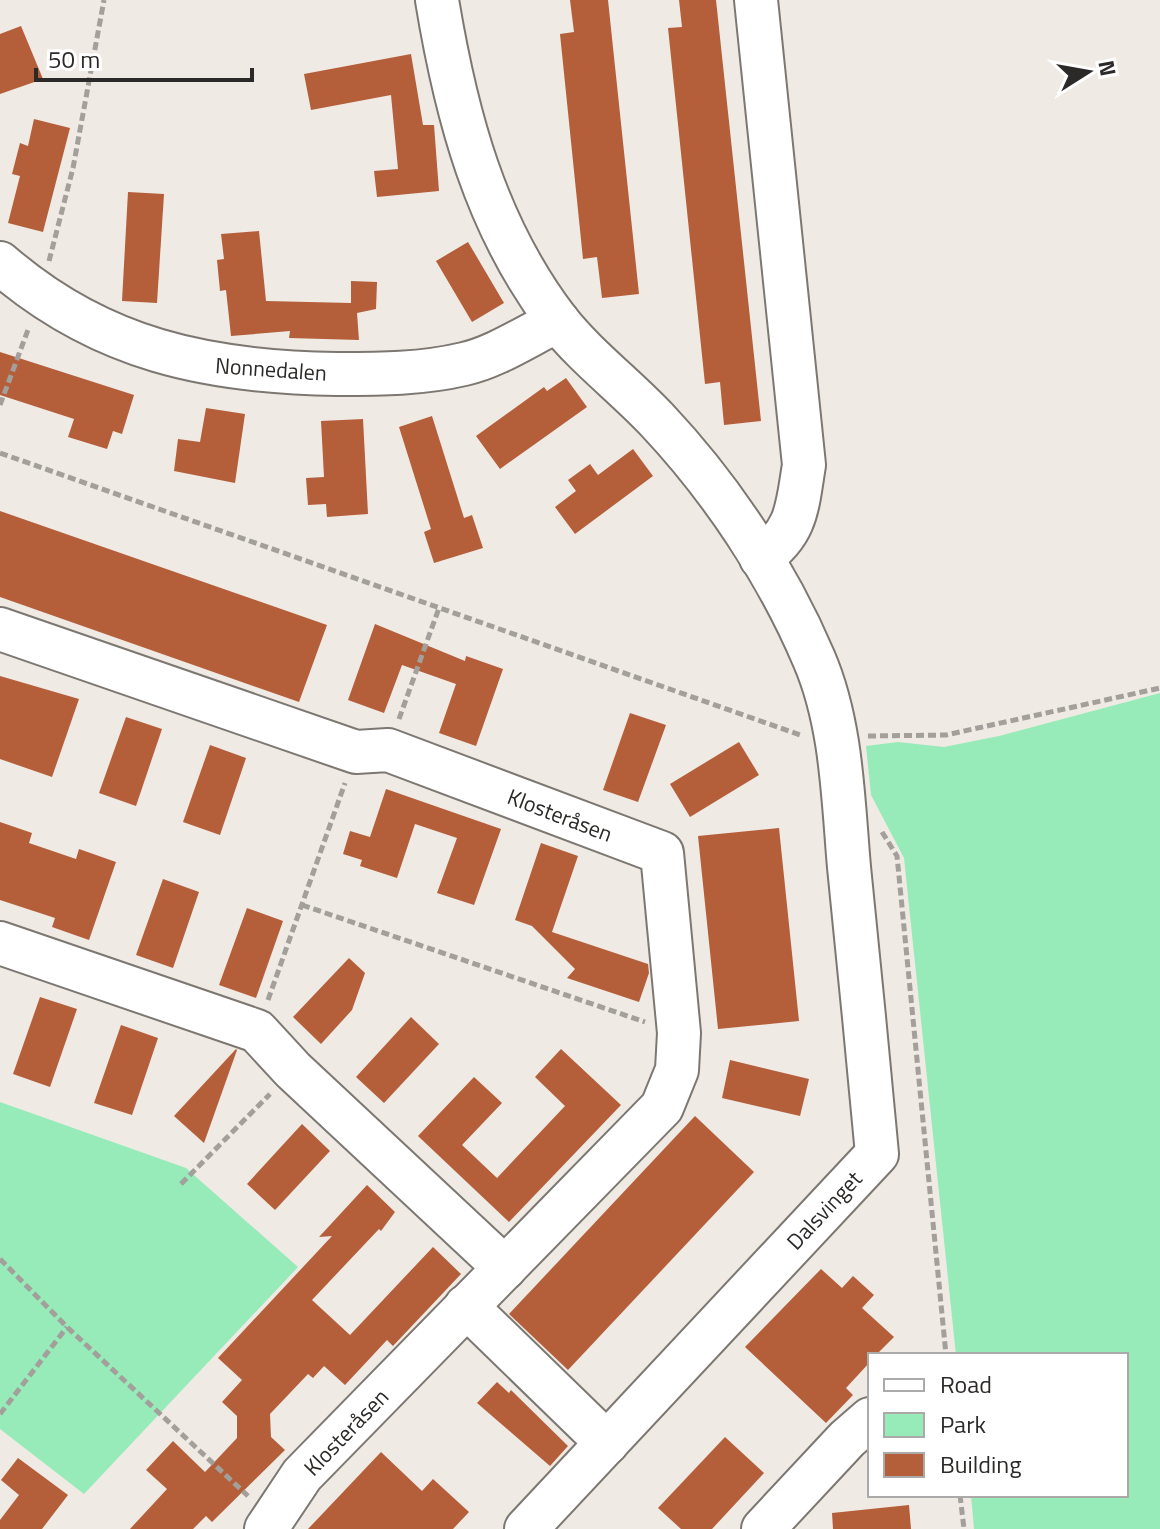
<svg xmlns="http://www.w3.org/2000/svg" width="1160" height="1529" font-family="'Titillium Web',sans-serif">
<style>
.green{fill:#96ebb9}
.building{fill:#b45e3a}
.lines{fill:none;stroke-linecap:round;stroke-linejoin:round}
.minor-casing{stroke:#7d7772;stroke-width:46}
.path{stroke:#a39f9b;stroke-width:5;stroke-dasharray:8 4;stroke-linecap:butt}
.minor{stroke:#fff;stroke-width:42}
.labels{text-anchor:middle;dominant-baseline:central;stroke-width:8;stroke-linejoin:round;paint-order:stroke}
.street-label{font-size:22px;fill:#2c2a28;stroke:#fff}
</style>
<rect width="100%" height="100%" fill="#f0eae4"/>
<g class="green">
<polygon points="1160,693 1160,1529 974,1529 971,1495 1126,1495 1126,1355 956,1355 904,858 871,795 866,746 898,742 944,747 999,736"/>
<polygon points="0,1102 186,1168 298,1267 84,1494 0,1429"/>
</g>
<g class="building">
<polygon points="570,0 608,0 639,294 602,298 597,257 583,259 560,34 574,32"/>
<polygon points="679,0 716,0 761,421 724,425 720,382 705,384 668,28 682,27"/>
<polygon points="21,26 43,79 0,94 0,34"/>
<polygon points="411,54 423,125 434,125 439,191 377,197 374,171 398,169 391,95 311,110 304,74"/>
<polygon points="34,119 70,128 43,232 8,223 20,176 12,174 20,143 28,146"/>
<polygon points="128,192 164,194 157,303 122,301"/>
<polygon points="259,231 266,301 351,303 351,281 377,282 376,309 357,313 359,340 289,338 290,331 231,336 226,290 220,291 217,260 224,259 221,234"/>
<polygon points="468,242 504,303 472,322 436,261"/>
<polygon points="0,352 134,395 122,434 113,431 107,449 68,437 74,419 0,395"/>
<polygon points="566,378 587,407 500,469 476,436 544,387 547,391"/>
<polygon points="206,408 245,414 235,483 174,471 178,439 200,442"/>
<polygon points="432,416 464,518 472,515 483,548 434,563 424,532 431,529 399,427"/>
<polygon points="363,419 368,514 327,517 326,504 308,505 306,478 324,477 321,421"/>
<polygon points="633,449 653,476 575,534 555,507 576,491 568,480 590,464 598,475"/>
<polygon points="0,511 327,625 299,702 0,597"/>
<polygon points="375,624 465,661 466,656 503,669 476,746 439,733 456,684 402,665 384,713 348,700"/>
<polygon points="0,676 79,699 52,777 0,759"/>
<polygon points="630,713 666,725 638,802 603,790"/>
<polygon points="126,717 162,729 136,806 99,793"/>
<polygon points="739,742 759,775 690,817 670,784"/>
<polygon points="210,745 246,758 220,835 183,822"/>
<polygon points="386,789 501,829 474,905 437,893 457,838 415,824 397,878 360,866 362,860 343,854 350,831 370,837"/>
<polygon points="0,822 32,833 29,843 76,859 79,849 116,862 89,940 52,927 55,918 0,900"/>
<polygon points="779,828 799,1021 718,1029 698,836"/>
<polygon points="541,843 578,856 552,932 648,964 649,973 639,1002 567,978 575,969 532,926 515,920"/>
<polygon points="163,879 199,892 173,968 136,955"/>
<polygon points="247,908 283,921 256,998 219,985"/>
<polygon points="349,958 365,973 352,1010 321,1044 293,1017"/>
<polygon points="40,997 77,1009 50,1087 13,1074"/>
<polygon points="411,1017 439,1044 384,1103 356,1077"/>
<polygon points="121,1025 158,1038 132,1115 94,1103"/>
<polygon points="236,1049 237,1050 204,1143 174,1116"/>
<polygon points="561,1049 621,1105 509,1222 418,1136 474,1077 502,1103 462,1145 497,1178 565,1106 535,1077"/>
<polygon points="730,1060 809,1079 800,1116 722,1098"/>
<polygon points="695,1116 754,1172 568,1370 509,1314"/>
<polygon points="302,1124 330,1151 275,1210 247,1184"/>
<polygon points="367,1185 395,1212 381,1231 379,1229 312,1300 350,1335 433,1247 461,1274 393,1346 387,1340 345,1385 324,1366 313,1378 308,1374 270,1414 271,1437 285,1450 212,1522 206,1516 193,1529 130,1529 167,1489 146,1470 173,1441 205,1472 237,1438 237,1416 222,1402 242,1380 218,1358 332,1236 319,1237"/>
<polygon points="821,1269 842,1288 853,1276 874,1295 862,1308 894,1337 876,1355 870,1355 870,1362 846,1388 853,1395 826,1423 745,1347"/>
<polygon points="497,1382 509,1393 511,1390 568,1446 550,1466 477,1403"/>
<polygon points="725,1437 764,1473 712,1529 681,1529 658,1508"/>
<polygon points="381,1452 422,1491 433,1479 469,1512 453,1529 308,1529"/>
<polygon points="18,1458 68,1495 42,1529 0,1529 0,1520 19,1495 1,1480"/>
<polygon points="909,1505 911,1529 833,1529 832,1513"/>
</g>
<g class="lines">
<g class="minor-casing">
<g id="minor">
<path d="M437,0C456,115 485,225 557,320C585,356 625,386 657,420C721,488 777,572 814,659C842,724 843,799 849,867C859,963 868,1058 877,1154L526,1529"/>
<path d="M756,0L804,465C797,507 798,531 761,558"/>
<path d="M0,263C100,350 208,372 337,374C380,374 422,374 464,364C496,357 528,335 558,321"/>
<polyline points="0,629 356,752 388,750 662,853 679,1033 677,1070 662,1107 302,1475 266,1529"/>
<polyline points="0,943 257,1031 293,1070 505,1268"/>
<polyline points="466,1306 607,1443"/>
<polyline points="763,1529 847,1439 870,1419"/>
</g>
</g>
<g class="path">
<polyline points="49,261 73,168 104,0"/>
<polyline points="0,405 29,327"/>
<polyline points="0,453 803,736"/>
<polyline points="399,719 439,608"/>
<polyline points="868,736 946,735 1160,688"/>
<polyline points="882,832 897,856 946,1355"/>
<polyline points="302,905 645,1022"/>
<polyline points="268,1000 345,783"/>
<polyline points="181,1184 270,1094"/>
<polyline points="0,1259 67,1327 248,1496"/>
<polyline points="0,1414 67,1327"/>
<polyline points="960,1495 964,1529"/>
</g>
<use href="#minor" class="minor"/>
</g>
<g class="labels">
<g class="street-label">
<text transform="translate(271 369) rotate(4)">Nonnedalen</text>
<text transform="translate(560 815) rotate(21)">Klosteråsen</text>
<text transform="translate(824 1210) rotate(-47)">Dalsvinget</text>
<text transform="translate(346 1432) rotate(-46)">Klosteråsen</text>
</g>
</g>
<rect x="868" y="1353" width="260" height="144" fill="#ffffff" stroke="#abaaa9" stroke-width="2"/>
<rect x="884" y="1379" width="40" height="12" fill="#ffffff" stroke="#abaaa9" stroke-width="2"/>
<text x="940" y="1393" font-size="24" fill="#2c2a28">Road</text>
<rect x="884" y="1413" width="40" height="24" fill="#96ebb9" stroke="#abaaa9" stroke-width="2"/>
<text x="940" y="1433" font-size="24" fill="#2c2a28">Park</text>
<rect x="884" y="1453" width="40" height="24" fill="#b45e3a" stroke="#abaaa9" stroke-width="2"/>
<text x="940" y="1473" font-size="24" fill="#2c2a28">Building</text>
<g transform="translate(1088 72) rotate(79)" stroke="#ffffff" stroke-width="6" paint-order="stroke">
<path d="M0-6L14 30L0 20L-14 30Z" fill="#2c2a28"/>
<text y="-12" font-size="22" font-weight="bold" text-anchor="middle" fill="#2c2a28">N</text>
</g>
<path d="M36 68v12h216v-12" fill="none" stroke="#2c2a28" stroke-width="4"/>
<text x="48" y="68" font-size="24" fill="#2c2a28" stroke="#ffffff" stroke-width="6" paint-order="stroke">50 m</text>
</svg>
